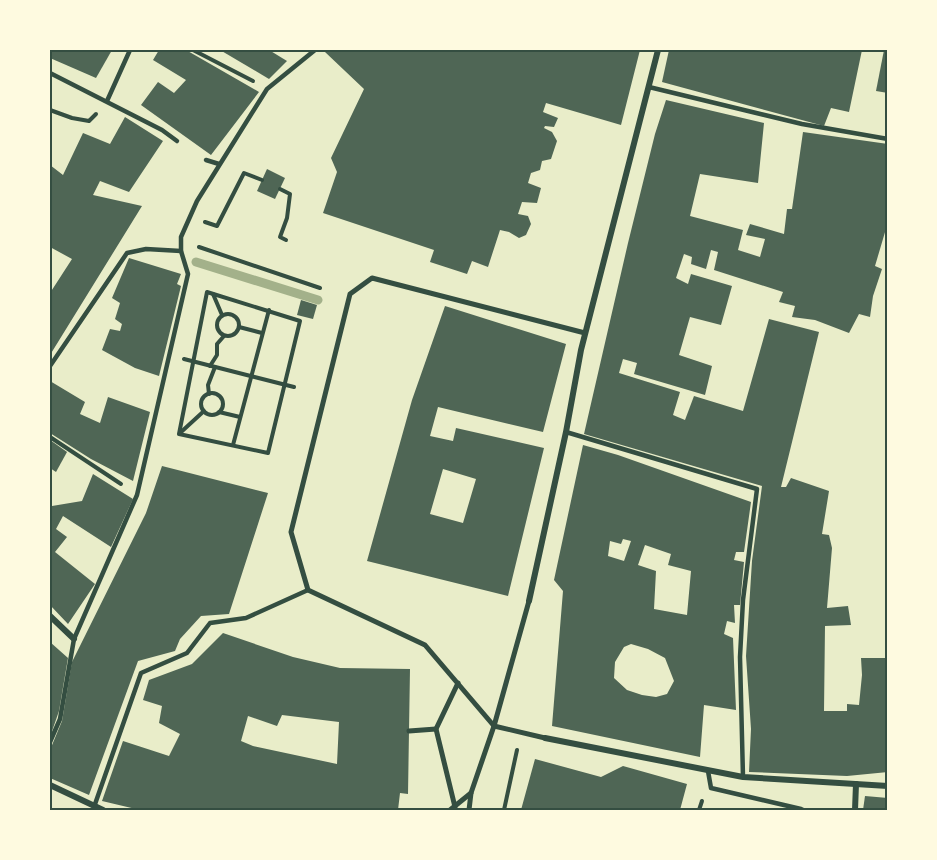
<svg xmlns="http://www.w3.org/2000/svg" width="937" height="860" font-family="Signika,sans-serif">
<style>
.lines{fill:none;stroke-linecap:round;stroke-linejoin:round}
.stream{stroke:#a3b18a;stroke-width:9}
.building{fill:#4f6655;fill-rule:evenodd}
.path{stroke:#344e41;stroke-width:4}
.service{stroke:#344e41;stroke-width:4.5}
.pedestrian{stroke:#344e41;stroke-width:5}
.minor{stroke:#344e41;stroke-width:6}
.neatline{fill:none;stroke:#344e41;stroke-width:2}
</style>
<rect width="100%" height="100%" fill="#e9edc9"/>
<g class="lines">
<polyline class="stream" points="196,262 318,300"/>
</g>
<g class="building">
<polygon points="50,50 112,50 96,78 50,58"/>
<polygon points="159,50 186,50 259,92 211,155 141,105 158,82 174,93 186,80 153,60"/>
<polygon points="220,50 269,50 287,61 269,79"/>
<polygon points="327,50 640,50 621,125 546,103 543,112 558,118 554,127 545,126 544,128 552,132 557,141 551,159 542,161 540,170 531,173 528,183 541,188 537,203 522,202 518,214 528,216 531,224 526,235 519,238 509,232 500,230 488,267 472,261 467,274 430,262 434,250 323,213 337,172 331,158 364,89 325,52"/>
<polygon points="669,50 862,50 849,112 831,108 824,126 662,82"/>
<polygon points="884,50 888,50 888,93 876,91"/>
<polygon points="666,100 764,123 758,183 700,174 690,216 743,230 738,250 760,257 765,239 746,235 750,224 784,234 787,209 792,209 803,132 888,144 888,222 875,266 882,269 873,296 870,317 859,314 849,333 815,320 792,317 795,306 779,302 783,292 714,270 718,252 711,250 706,269 691,264 692,257 684,254 676,278 688,284 691,274 732,286 721,325 690,317 679,355 712,366 705,395 634,374 637,363 623,359 619,373 680,392 673,415 685,420 694,396 743,411 769,319 819,332 781,487 786,487 791,478 829,491 822,534 829,535 832,548 827,608 848,606 851,625 825,626 824,711 847,711 847,704 859,705 862,675 861,658 888,658 888,772 847,776 749,772 751,729 746,656 752,561 762,486 584,434 628,243 655,134"/>
<polygon points="125,117 163,141 129,192 100,181 93,195 142,206 50,355 50,293 72,259 50,247 50,165 63,175 83,133 110,144"/>
<polygon points="267,169 285,178 275,199 257,191"/>
<polygon points="129,258 181,274 177,284 181,286 159,376 135,368 102,350 110,329 120,331 122,324 115,319 120,303 112,298"/>
<polygon points="301,300 317,305 313,319 297,315"/>
<path d="M445,306L566,344L543,432L438,407L430,436L453,441L456,428L544,448L508,596L367,561L412,400ZM443,469L476,479L463,523L430,514Z"/>
<polygon points="50,381 85,402 80,414 100,423 108,397 150,412 133,481 91,459 50,433"/>
<polygon points="50,440 67,452 56,472 50,468"/>
<path d="M583,445L618,455L751,502L744,552H736L734,560L744,562L740,605H734L735,623L727,621L724,634L733,638L736,710L704,705L700,757L552,726L563,591L554,580ZM623,539L631,541L624,561L608,556L610,541L621,544ZM645,545L671,554L668,565L691,571L687,615L654,609L656,571L638,565ZM631,644L648,649L665,658L674,681L667,694L656,697L642,695L627,690L614,678L615,662L624,647Z"/>
<polygon points="162,466 268,493 229,614 201,616 180,639 175,651 138,661 89,795 50,778 50,750 62,721 72,662 146,513"/>
<polygon points="93,474 133,499 111,547 63,516 56,529 67,537 55,552 95,584 68,624 50,605 50,511 52,506 82,501"/>
<path d="M223,633L293,657L340,668L410,669L408,794L400,793L398,810H140L102,801L123,741L169,756L180,734L159,723L162,706L143,700L149,680L192,664ZM282,715L339,722L337,764L253,746L241,741L248,716L277,726Z"/>
<polygon points="50,642 68,658 59,711 50,737"/>
<polygon points="535,759 601,777 623,766 687,784 680,810 521,810"/>
<polygon points="865,796 888,798 888,810 863,810"/>
</g>
<g class="lines">
<g class="path">
<polyline points="193,50 253,81"/>
<polyline points="50,110 72,118 89,121 96,114"/>
<polyline points="280,189 290,194 287,218 280,237 286,240"/>
<polyline points="205,222 217,226 244,173 262,180"/>
<polyline points="199,247 320,288"/>
<polygon points="207,292 300,321 268,453 179,434"/>
<polyline points="213,294 222,315"/>
<circle cx="228" cy="325" r="11"/>
<polyline points="239,327 262,333"/>
<polyline points="184,359 294,387"/>
<polyline points="210,366 217,355 217,344 224,336"/>
<circle cx="212" cy="404" r="11"/>
<polyline points="209,394 208,385 215,367"/>
<polyline points="219,412 240,417"/>
<polyline points="180,433 204,411"/>
<polyline points="50,437 121,484"/>
<polyline points="233,445 269,310"/>
<polyline points="504,810 517,750"/>
<polyline points="699,810 702,801"/>
</g>
<g class="service">
<polyline points="50,73 162,130 177,141"/>
<polyline points="649,87 802,124 888,139"/>
<polyline points="107,101 130,50"/>
<polyline points="206,160 219,164"/>
<polyline points="50,366 127,253 146,249 181,251"/>
<polyline points="566,432 757,489 743,600 740,657 743,777"/>
<polyline points="50,742 60,719 74,639 137,495 188,274 181,251 181,237 197,201 267,89 315,50"/>
<polyline points="708,771 711,788 801,809 803,810"/>
<polyline points="94,807 141,673 187,653 210,623 246,618 308,590"/>
</g>
<g class="pedestrian">
<polyline points="494,726 425,645 308,590 291,532 350,294 372,278 585,333"/>
<polyline points="494,726 545,738"/>
<polyline points="409,731 436,729"/>
<polyline points="455,807 436,729 458,683"/>
<polyline points="450,810 471,793"/>
<polyline points="469,810 471,793 494,726 529,601"/>
</g>
<g class="minor">
<polyline points="529,601 566,432 581,350 658,50"/>
<polyline points="50,616 74,639"/>
<polyline points="545,738 743,777 888,786"/>
<polyline points="50,785 103,810"/>
<polyline points="855,810 856,784"/>
</g>
</g>
<rect width="937" height="860" fill="none" stroke="#fefae0" stroke-width="102"/>
<rect x="51" y="51" width="835" height="758" class="neatline"/>
</svg>
